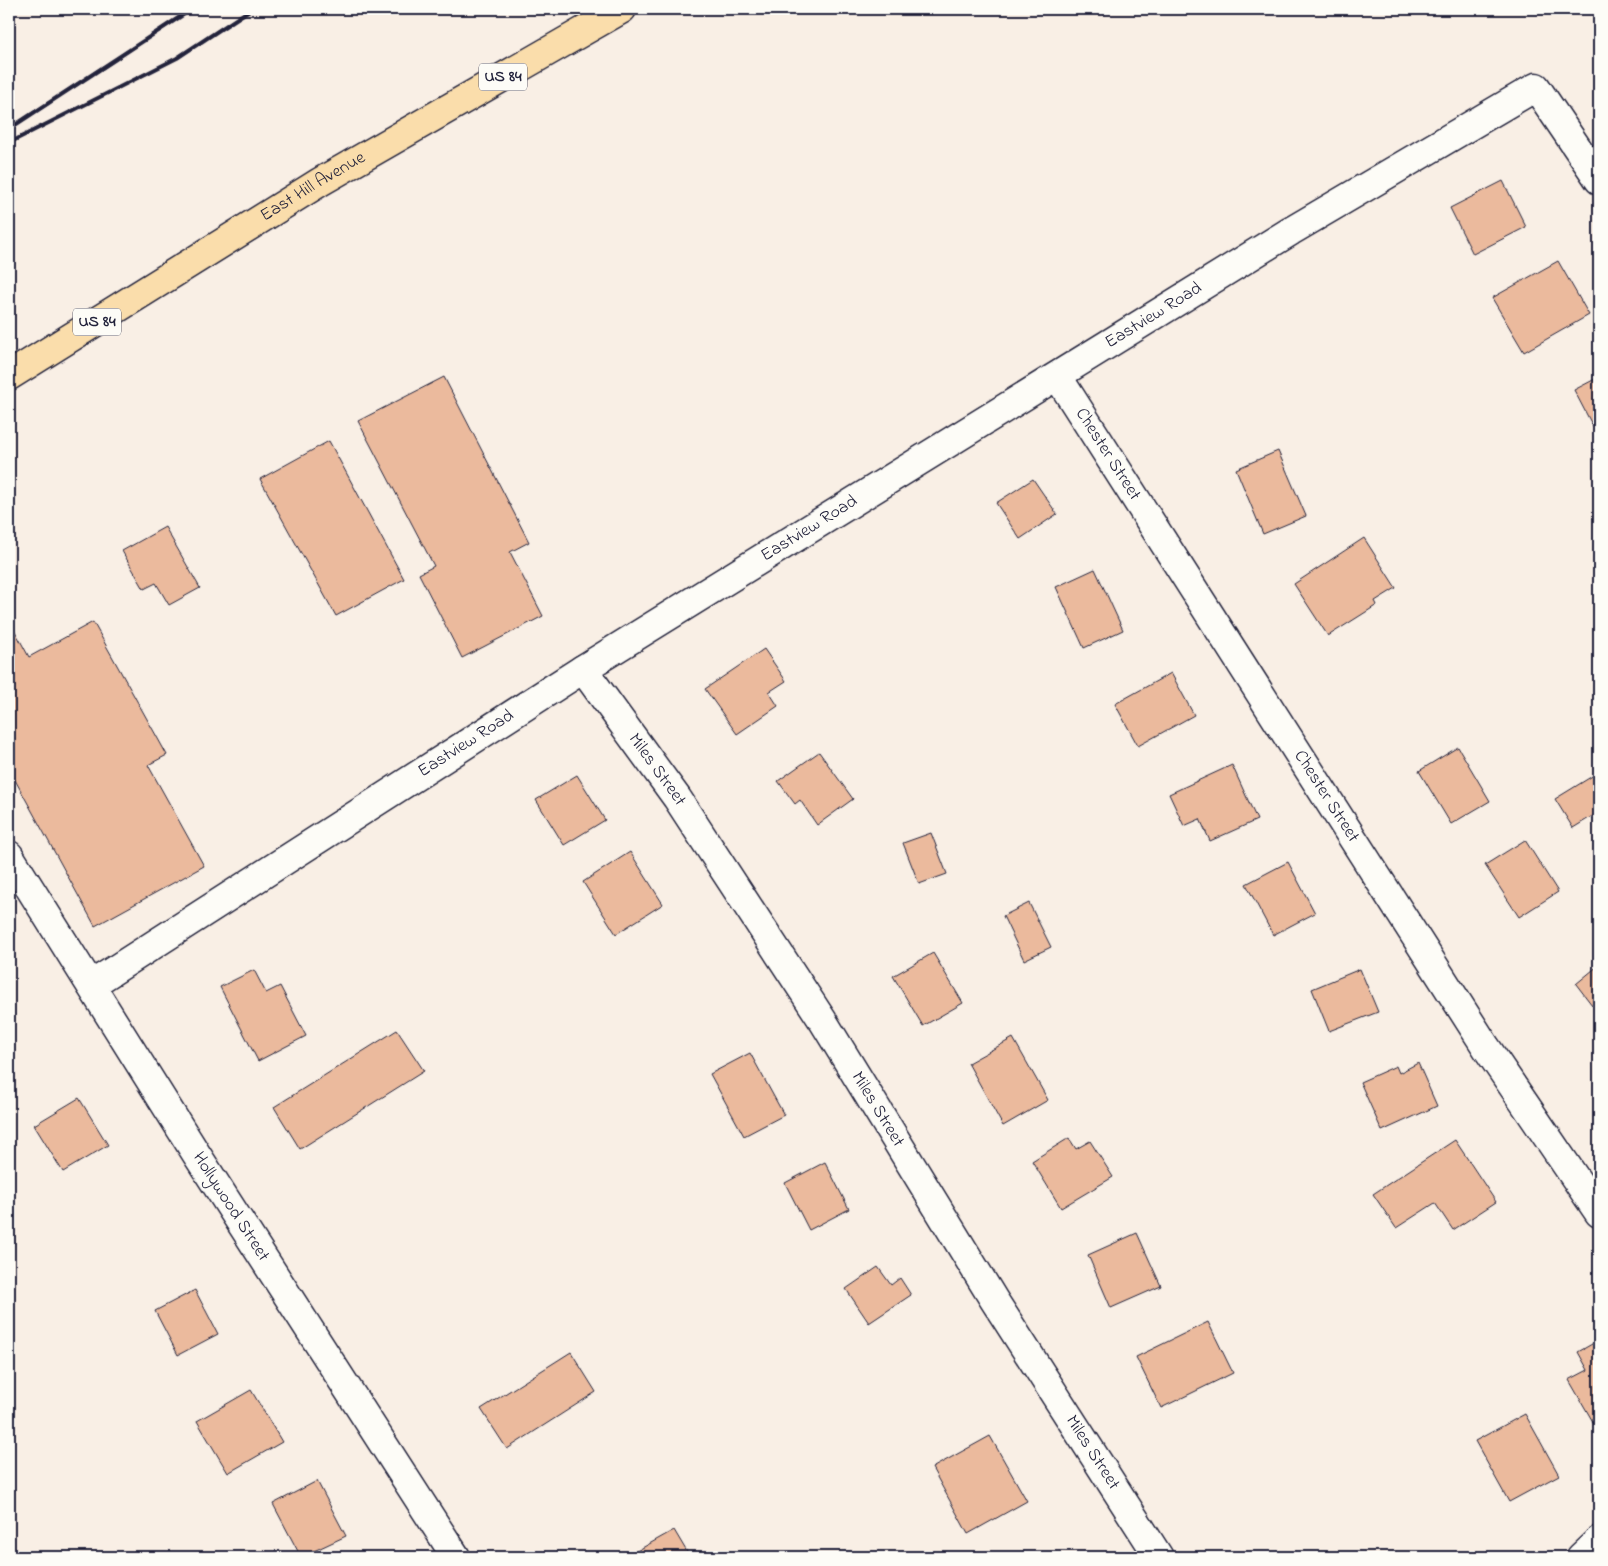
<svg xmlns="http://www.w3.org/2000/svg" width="1608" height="1566" font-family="'Indie Flower',sans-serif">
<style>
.building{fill:#ebba9d;stroke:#22223b}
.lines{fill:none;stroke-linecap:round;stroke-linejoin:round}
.street-casing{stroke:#22223b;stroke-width:31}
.secondary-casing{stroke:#22223b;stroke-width:31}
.highway-casing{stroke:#22223b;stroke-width:31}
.street{stroke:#fdfcf7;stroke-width:28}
.secondary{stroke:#fdfcf7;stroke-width:28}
.highway{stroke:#faddab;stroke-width:28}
.rail{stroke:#22223b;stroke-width:4}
.labels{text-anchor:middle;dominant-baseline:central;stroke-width:4;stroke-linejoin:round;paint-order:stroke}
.shield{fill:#fdfcf7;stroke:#646373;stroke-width:1}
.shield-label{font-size:16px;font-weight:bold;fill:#22223b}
.street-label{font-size:18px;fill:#22223b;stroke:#fdfcf7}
</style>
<rect width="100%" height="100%" fill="#f9efe5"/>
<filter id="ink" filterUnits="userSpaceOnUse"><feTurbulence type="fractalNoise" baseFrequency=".02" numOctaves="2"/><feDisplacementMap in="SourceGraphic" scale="10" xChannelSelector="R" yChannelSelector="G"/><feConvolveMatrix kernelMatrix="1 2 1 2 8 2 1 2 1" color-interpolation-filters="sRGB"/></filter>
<g filter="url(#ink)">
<g class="building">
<polygon points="1503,181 1526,227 1473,254 1450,208"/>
<polygon points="1558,261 1589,315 1524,352 1492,298"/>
<polygon points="444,377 529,542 510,552 543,616 462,658 419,574 434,566 358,421"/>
<polygon points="1599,377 1599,438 1574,390"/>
<polygon points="329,441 404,579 336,616 260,479"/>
<polygon points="1278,451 1306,516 1263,534 1236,469"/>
<polygon points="1033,479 1057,514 1020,539 996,503"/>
<polygon points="165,527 200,588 169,605 156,583 144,589 122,551"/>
<polygon points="1364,538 1396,588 1375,601 1377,605 1328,636 1294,584"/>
<polygon points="1095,569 1123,630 1084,648 1056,587"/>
<polygon points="9,620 29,657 93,622 167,755 148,765 204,866 95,926 9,769"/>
<polygon points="764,649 786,681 769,692 778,706 737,734 705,689"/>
<polygon points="1171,673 1194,715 1138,746 1115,704"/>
<polygon points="1458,747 1490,801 1451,824 1419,771"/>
<polygon points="819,752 853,799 817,825 800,800 795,804 778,781"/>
<polygon points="1232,765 1257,820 1210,841 1200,819 1184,826 1169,794"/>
<polygon points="1599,772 1599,812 1573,828 1555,799"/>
<polygon points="577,775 605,820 564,845 536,800"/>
<polygon points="931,833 947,874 919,884 903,843"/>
<polygon points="1525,840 1558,892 1519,917 1485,865"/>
<polygon points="630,852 663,904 616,934 583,882"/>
<polygon points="1288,862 1315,913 1273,935 1246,884"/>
<polygon points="1029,903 1051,947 1024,960 1003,916"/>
<polygon points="933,953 963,1003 923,1026 893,976"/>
<polygon points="1599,965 1599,999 1592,1005 1576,984"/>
<polygon points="1360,969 1378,1012 1329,1031 1312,989"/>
<polygon points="254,970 266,993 280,986 306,1036 258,1061 220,987"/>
<polygon points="397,1030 424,1071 300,1149 274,1107"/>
<polygon points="1013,1038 1048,1100 1003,1126 968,1063"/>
<polygon points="750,1053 784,1115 744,1136 710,1074"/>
<polygon points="1418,1063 1437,1106 1382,1131 1360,1082 1396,1066 1399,1073"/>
<polygon points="79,1098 108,1145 63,1172 34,1125"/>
<polygon points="1069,1138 1076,1149 1090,1141 1113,1177 1061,1208 1032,1161"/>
<polygon points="1455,1140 1496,1202 1453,1230 1435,1203 1396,1228 1373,1194"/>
<polygon points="825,1162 849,1209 809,1230 785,1183"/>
<polygon points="1137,1233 1161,1286 1111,1308 1088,1255"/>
<polygon points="878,1267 891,1285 900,1278 911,1295 869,1323 846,1289"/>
<polygon points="195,1290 218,1334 178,1355 155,1311"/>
<polygon points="1208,1322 1233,1373 1161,1408 1136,1357"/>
<polygon points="1599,1340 1599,1426 1596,1427 1569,1380 1588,1370 1578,1352"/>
<polygon points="571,1352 596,1392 507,1449 481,1409"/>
<polygon points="251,1390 282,1442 228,1473 197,1421"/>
<polygon points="1525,1414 1559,1475 1509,1502 1475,1441"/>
<polygon points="990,1436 1027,1501 968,1534 932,1468"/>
<polygon points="317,1481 346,1536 301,1557 273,1504"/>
<polygon points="674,1530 690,1557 626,1557"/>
</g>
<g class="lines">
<g class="street-casing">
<g id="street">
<path id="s1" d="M1058,377L1486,1047L1599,1213"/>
<path id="s2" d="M583,669L677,798L823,1021L994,1300L1159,1557"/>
<path id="s3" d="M91,985L583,669L1291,231L1536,87L1599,180"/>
</g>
</g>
<g class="secondary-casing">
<g id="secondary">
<path id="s4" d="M9,855L197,1155L456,1557"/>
<polyline points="1581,1557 1599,1540"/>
</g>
</g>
<g class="highway-casing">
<g id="highway">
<path id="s5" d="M9,376L320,182L622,9"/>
</g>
</g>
<use href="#street" class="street"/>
<use href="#secondary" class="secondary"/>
<use href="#highway" class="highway"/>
<g class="rail">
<polyline points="9,129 192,9"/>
<polyline points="9,143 177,58 251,9"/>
</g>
</g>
</g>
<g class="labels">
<g class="shield">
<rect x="479" y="63.5" width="48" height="27" rx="4"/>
<rect x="73" y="308.5" width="48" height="27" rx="4"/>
</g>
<g class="shield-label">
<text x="503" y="77">US 84</text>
<text x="97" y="322">US 84</text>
</g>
<g class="street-label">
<text stroke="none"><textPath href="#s5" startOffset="358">East Hill Avenue</textPath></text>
<text stroke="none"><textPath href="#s3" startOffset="1256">Eastview Road</textPath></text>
<text stroke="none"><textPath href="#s1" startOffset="92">Chester Street</textPath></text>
<text stroke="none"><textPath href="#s3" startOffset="851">Eastview Road</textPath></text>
<text stroke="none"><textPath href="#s3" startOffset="446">Eastview Road</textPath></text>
<text stroke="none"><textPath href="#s2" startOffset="125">Miles Street</textPath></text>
<text stroke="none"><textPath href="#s1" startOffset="498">Chester Street</textPath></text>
<text stroke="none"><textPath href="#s2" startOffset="530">Miles Street</textPath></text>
<text stroke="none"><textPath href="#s4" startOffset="416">Hollywood Street</textPath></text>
<text stroke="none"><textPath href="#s2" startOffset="935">Miles Street</textPath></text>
</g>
</g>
<rect width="1608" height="1566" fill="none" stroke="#fdfcf7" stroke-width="30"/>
<rect x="15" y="15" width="1578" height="1536" fill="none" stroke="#22223b" stroke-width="2" filter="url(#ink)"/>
</svg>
